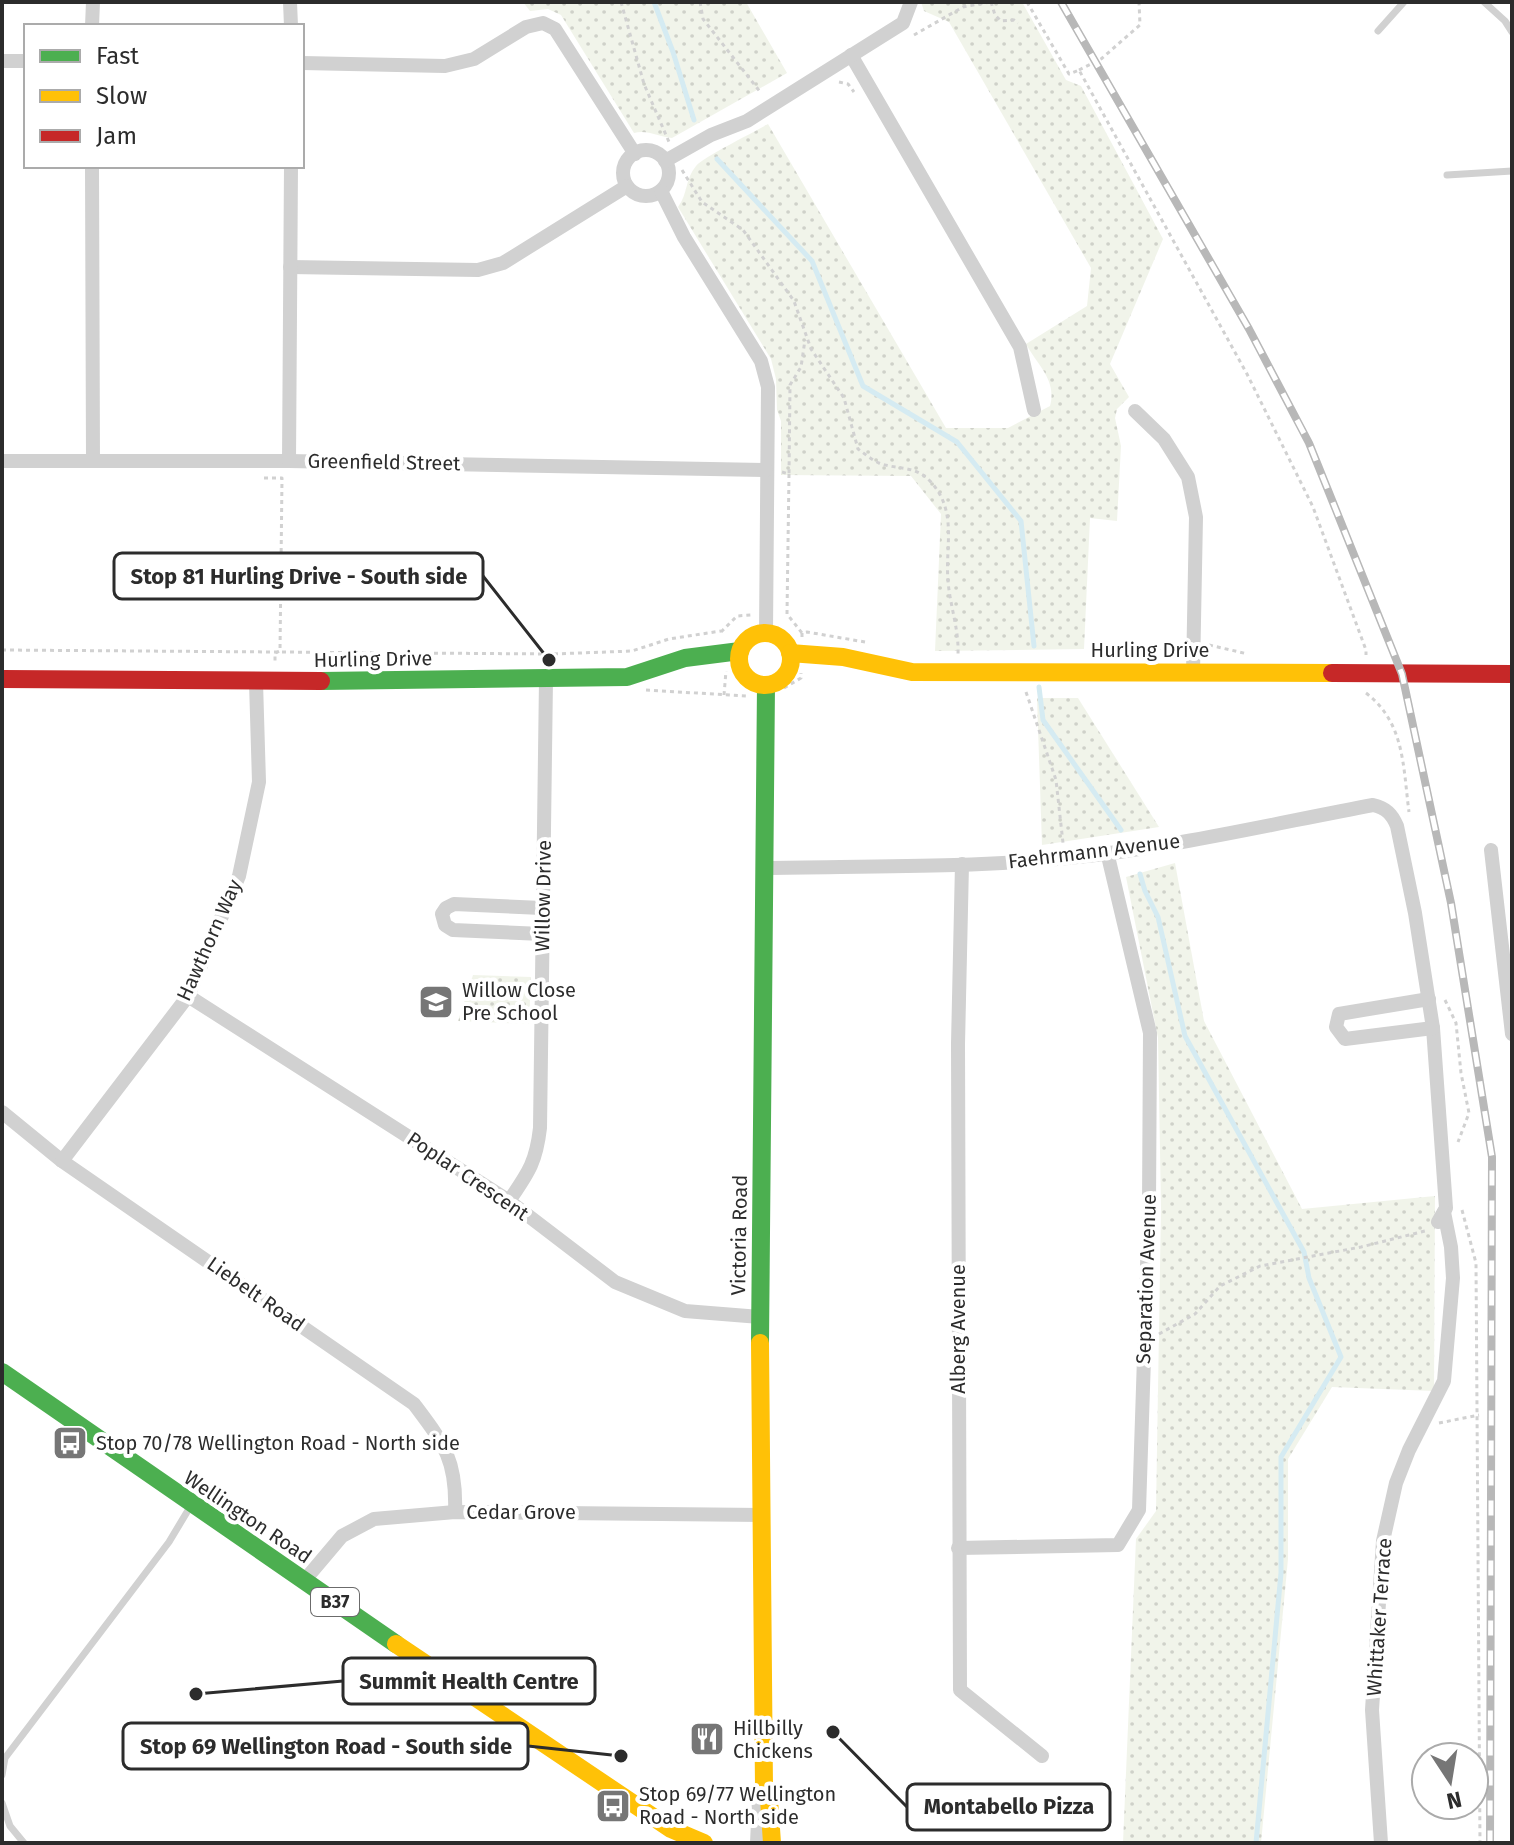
<svg xmlns="http://www.w3.org/2000/svg" width="1514" height="1845" font-family="'Fira Sans',sans-serif">
<style>
.grass{fill:url(#grass-dots)}
.lines{fill:none;stroke-linecap:round;stroke-linejoin:round}
.stream{stroke:#d5ebf2;stroke-width:5}
.path{stroke:#d1d1d1;stroke-width:3;stroke-dasharray:4 4;stroke-linecap:butt}
.lane{stroke:#d1d1d1;stroke-width:7}
.street{stroke:#d1d1d1;stroke-width:14}
.fast{stroke:#4caf50;stroke-width:18}
.slow{stroke:#ffc107;stroke-width:18}
.jam{stroke:#c62828;stroke-width:18}
.rail-casing{stroke:#b8b8b8;stroke-width:8}
.rail{stroke:#fff;stroke-width:5;stroke-dasharray:15;stroke-linecap:butt}
.labels{text-anchor:middle;dominant-baseline:central;stroke-width:8;stroke-linejoin:round;paint-order:stroke}
.shield{fill:#fff;stroke:#6b6b6b;stroke-width:2}
.shield-label{font-size:18px;font-weight:bold;fill:#2c2c2c}
.street-label{font-size:20px;fill:#2c2c2c;stroke:#fff}
.poi-label{font-size:20px;fill:#2c2c2c;stroke:#fff;text-anchor:start}
.leader{fill:none;stroke:#2c2c2c;stroke-width:3}
.callout-dot{fill:#2c2c2c;stroke:#fff;stroke-width:3}
.callout{fill:#fff;stroke:#2c2c2c;stroke-width:3}
.callout-label{font-size:22px;text-anchor:middle;font-weight:bold;fill:#2c2c2c}
</style>
<defs>
<pattern id="grass-dots" width="8" height="8" patternUnits="userSpaceOnUse" patternTransform="scale(2)"><rect width="8" height="8" fill="#f1f4ea"/><path d="M2 2h.1M6 6h.1" fill="none" stroke="#cfd1c9" stroke-width="1.8" stroke-linecap="round"/></pattern>
</defs>
<rect width="100%" height="100%" fill="#fff"/>
<g class="grass">
<path d="M523,2H746L787,73L672,138C660,137 646,129 634,133L561,15L548,9L530,11Z"/>
<path d="M921,2H1022L1066,80L1081,86L1163,239L1110,364L1129,397L1117,409L1115,418L1121,446L1117,521L1090,518L1084,649L935,651L941,514L911,476L781,475V421L777,410L776,379L771,359L678,207C688,194 685,179 696,166C705,156 753,133 768,124L946,428H1008L1050,406C1057,380 1038,366 1026,344L1087,306L1091,268L949,22L924,11Z"/>
<polygon points="1037,698 1078,698 1159,827 1042,845"/>
<polygon points="1175,863 1204,1021 1302,1209 1435,1196 1434,1391 1332,1387 1288,1459 1288,1559 1261,1843 1123,1843 1136,1539 1156,1511 1161,1208 1158,1038 1126,877"/>
<polygon points="473,975 531,977 529,1024 458,1021"/>
</g>
<g class="lines">
<g class="stream">
<polyline points="654,2 673,52 694,120"/>
<polyline points="717,159 812,261 863,386 957,442 1021,521 1034,646"/>
<polyline points="1039,687 1043,720 1121,830"/>
<polyline points="1140,874 1145,891 1158,917 1185,1036 1304,1252 1309,1278 1341,1357 1281,1457 1281,1573 1256,1843"/>
</g>
<g class="path">
<polyline points="621,2 644,84 669,142"/>
<polyline points="700,2 703,19 761,93"/>
<polyline points="991,2 995,15 1001,21 1014,20 1018,23"/>
<polyline points="1027,2 1069,74 1079,70 1247,374 1313,507 1366,650 1366,655"/>
<polyline points="914,35 963,7 990,2"/>
<polyline points="1079,70 1101,59 1140,25 1139,2"/>
<polyline points="839,82 848,84 854,92"/>
<path d="M682,170L702,202L743,230L794,301L811,349L844,398L858,449C865,454 872,460 879,463C897,470 915,465 930,481C958,511 945,545 948,581C950,606 959,629 958,654"/>
<polyline points="782,472 789,474 790,385 801,367 805,340"/>
<polyline points="789,474 787,614 802,633"/>
<polyline points="264,478 282,478 280,651 275,653 275,664"/>
<polyline points="721,632 737,616 751,615"/>
<polyline points="802,637 802,633 807,632 865,642"/>
<polyline points="1209,645 1248,654"/>
<polyline points="2,650 553,654 632,651 669,639 721,631"/>
<polyline points="1118,653 1178,646"/>
<polyline points="784,688 801,678 801,673"/>
<polyline points="646,690 746,696"/>
<polyline points="1026,692 1056,780 1063,843"/>
<path d="M1366,693C1405,723 1403,767 1409,812"/>
<polyline points="724,695 726,671"/>
<polyline points="1445,1000 1456,1023 1461,1073 1469,1113 1458,1142"/>
<polyline points="1462,1210 1476,1263 1480,1843"/>
<polyline points="1159,1334 1195,1314 1220,1286 1260,1266 1361,1247 1425,1231"/>
<polyline points="1439,1423 1479,1415"/>
</g>
<g class="lane">
<polyline points="1484,2 1505,21 1512,32"/>
<polyline points="1378,31 1404,2"/>
<polyline points="1447,175 1512,171"/>
<polyline points="2,1775 5,1758 169,1542 190,1507"/>
<polyline points="2,1803 10,1826 24,1843"/>
</g>
<g class="street">
<polyline points="290,2 291,26"/>
<polyline points="92,26 93,2"/>
<polyline points="851,55 1020,347 1034,410"/>
<polyline points="2,61 26,61"/>
<polyline points="302,63 445,66 474,59 526,27 543,23 555,29 635,154"/>
<circle cx="646" cy="173" r="23"/>
<polyline points="665,161 711,135 747,121 903,23 911,2"/>
<polyline points="92,166 93,461"/>
<polyline points="661,191 684,237 761,361 768,387 766,633"/>
<polyline points="290,267 478,270 503,263 627,186"/>
<polyline points="1135,411 1164,439 1188,477 1196,517 1193,673"/>
<polyline points="2,461 289,461 766,470"/>
<polyline points="289,461 291,166"/>
<polyline points="1491,850 1512,1034"/>
<polyline points="962,864 958,1044 960,1690 1042,1756"/>
<path d="M764,868C865,866 968,868 1068,858C1170,848 1272,824 1373,805C1386,808 1392,814 1397,826L1415,913L1433,1028L1446,1208L1438,1222"/>
<polyline points="542,934 453,930 445,925 442,914 446,908 454,904 542,908"/>
<polyline points="188,996 509,1201 615,1282 685,1311 760,1317"/>
<polyline points="1429,999 1339,1014 1336,1027 1345,1039 1433,1028"/>
<path d="M2,1112L62,1161L414,1404C444,1444 457,1460 455,1512"/>
<polyline points="62,1161 188,996 239,876 259,782 256,682"/>
<path d="M509,1201C528,1173 536,1163 540,1128L546,679"/>
<polyline points="958,1548 1118,1545 1139,1510 1149,1205 1150,1033 1107,852"/>
<polyline points="304,1581 342,1536 374,1519 455,1512 763,1515"/>
<polyline points="757,1843 759,1799 764,1787"/>
<polyline points="1381,1843 1372,1710 1383,1541 1396,1483 1409,1450 1444,1381 1453,1278 1451,1247 1444,1212"/>
</g>
<g class="fast">
<polyline points="321,681 627,677 685,658 740,651"/>
<polyline points="760,1343 766,685"/>
<polyline points="2,1372 396,1644"/>
</g>
<g class="slow">
<circle cx="765" cy="659" r="26"/>
<polyline points="790,653 843,657 912,672 1332,673"/>
<polyline points="760,1343 764,1787 769,1799 772,1843"/>
<polyline points="396,1644 671,1829 704,1843"/>
</g>
<g class="jam">
<polyline points="1332,673 1512,674"/>
<polyline points="2,679 321,681"/>
</g>
<g class="rail-casing">
<polyline id="rail" points="1061,2 1249,329 1309,443 1402,674 1451,903 1492,1157 1490,1843"/>
</g>
<use href="#rail" class="rail"/>
</g>
<defs>
<g id="school-square" transform="scale(1.8)"><rect x="-9" y="-9" width="18" height="18" rx="4" fill="#767676" stroke="#fff"/><path d="M0-5L7-2L0 1L-7-2ZM-4 1L0 2.5L4 1V4Q0 6-4 4Z" fill="#fff"/></g>
<g id="bus-square" transform="scale(1.8)"><rect x="-9" y="-9" width="18" height="18" rx="4" fill="#767676" stroke="#fff"/><path d="M-5-6H5V4H4V6H2V4H-2V6H-4V4H-5ZM-3.5-4V0h7V-4ZM-3.5 1.2v1.5H-2V1.2ZM2 1.2v1.5H3.5V1.2Z" fill="#fff"/></g>
<g id="restaurant-square" transform="scale(1.8)"><rect x="-9" y="-9" width="18" height="18" rx="4" fill="#767676" stroke="#fff"/><path d="M-5-6h1v4h1v-4h1v4h1v-4h1v5L-1.5 .5V6h-2V.5L-5-1ZM5-6V6H3V1.5H1.5Q1.5-4 5-6Z" fill="#fff"/></g>
</defs>
<g fill-rule="evenodd">
<use href="#school-square" x="436" y="1002"/>
<use href="#bus-square" x="70" y="1443"/>
<use href="#restaurant-square" x="707" y="1739"/>
<use href="#bus-square" x="613" y="1806"/>
</g>
<g class="labels">
<rect class="shield" x="311" y="1588" width="48" height="28" rx="6"/>
<g class="shield-label">
<text x="335" y="1602">B37</text>
</g>
<g class="street-label">
<text transform="translate(384 462) rotate(1)">Greenfield Street</text>
<text x="1150" y="650">Hurling Drive</text>
<text transform="translate(373 659) rotate(-1)">Hurling Drive</text>
<text transform="translate(1094 851) rotate(-7)">Faehrmann Avenue</text>
<text transform="translate(543 896) rotate(-89)">Willow Drive</text>
<text transform="translate(209 940) rotate(-66)">Hawthorn Way</text>
<text transform="translate(468 1176) rotate(34)">Poplar Crescent</text>
<text transform="translate(739 1235) rotate(-89)">Victoria Road</text>
<text transform="translate(1146 1279) rotate(-88)">Separation Avenue</text>
<text transform="translate(256 1294) rotate(35)">Liebelt Road</text>
<text transform="translate(958 1329) rotate(-90)">Alberg Avenue</text>
<text x="521" y="1512">Cedar Grove</text>
<text transform="translate(248 1517) rotate(34)">Wellington Road</text>
<text transform="translate(1379 1617) rotate(-86)">Whittaker Terrace</text>
</g>
<g class="poi-label">
<text x="462" y="990">Willow Close<tspan x="462" dy="23">Pre School</tspan></text>
<text x="96" y="1443">Stop 70/78 Wellington Road - North side</text>
<text x="733" y="1728">Hillbilly<tspan x="733" dy="23">Chickens</tspan></text>
<text x="639" y="1794">Stop 69/77 Wellington<tspan x="639" dy="23">Road - North side</tspan></text>
</g>
</g>
<path class="leader" d="M549 660L483 576M196 1694L343 1681M621 1756L528 1746M833 1732L907 1807"/>
<g class="callout-dot">
<circle cx="549" cy="660" r="8"/>
<circle cx="196" cy="1694" r="8"/>
<circle cx="621" cy="1756" r="8"/>
<circle cx="833" cy="1732" r="8"/>
</g>
<g class="callout">
<rect x="114" y="553" width="369" height="46" rx="8"/>
<rect x="343" y="1658" width="252" height="46" rx="8"/>
<rect x="123" y="1723" width="405" height="46" rx="8"/>
<rect x="907" y="1784" width="203" height="46" rx="8"/>
</g>
<g class="callout-label">
<text x="299" y="584">Stop 81 Hurling Drive - South side</text>
<text x="469" y="1689">Summit Health Centre</text>
<text x="326" y="1754">Stop 69 Wellington Road - South side</text>
<text x="1009" y="1814">Montabello Pizza</text>
</g>
<rect width="1514" height="1845" fill="none" stroke="#2c2c2c" stroke-width="8"/>
<rect x="24" y="24" width="280" height="144" fill="#ffffff" stroke="#ababab" stroke-width="2"/>
<rect x="40" y="50" width="40" height="12" fill="#4caf50" stroke="#ababab" stroke-width="2"/>
<text x="96" y="64" font-size="24" fill="#2c2c2c">Fast</text>
<rect x="40" y="90" width="40" height="12" fill="#ffc107" stroke="#ababab" stroke-width="2"/>
<text x="96" y="104" font-size="24" fill="#2c2c2c">Slow</text>
<rect x="40" y="130" width="40" height="12" fill="#c62828" stroke="#ababab" stroke-width="2"/>
<text x="96" y="144" font-size="24" fill="#2c2c2c">Jam</text>
<g transform="translate(1450 1781) rotate(168)"><circle r="38" fill="#ffffff" stroke="#ababab" stroke-width="2"/>
<path d="M0-6L14 30L0 20L-14 30Z" fill="#767676"/>
<text y="-12" font-size="22" font-weight="bold" text-anchor="middle" fill="#2c2c2c">N</text>
</g>
</svg>
